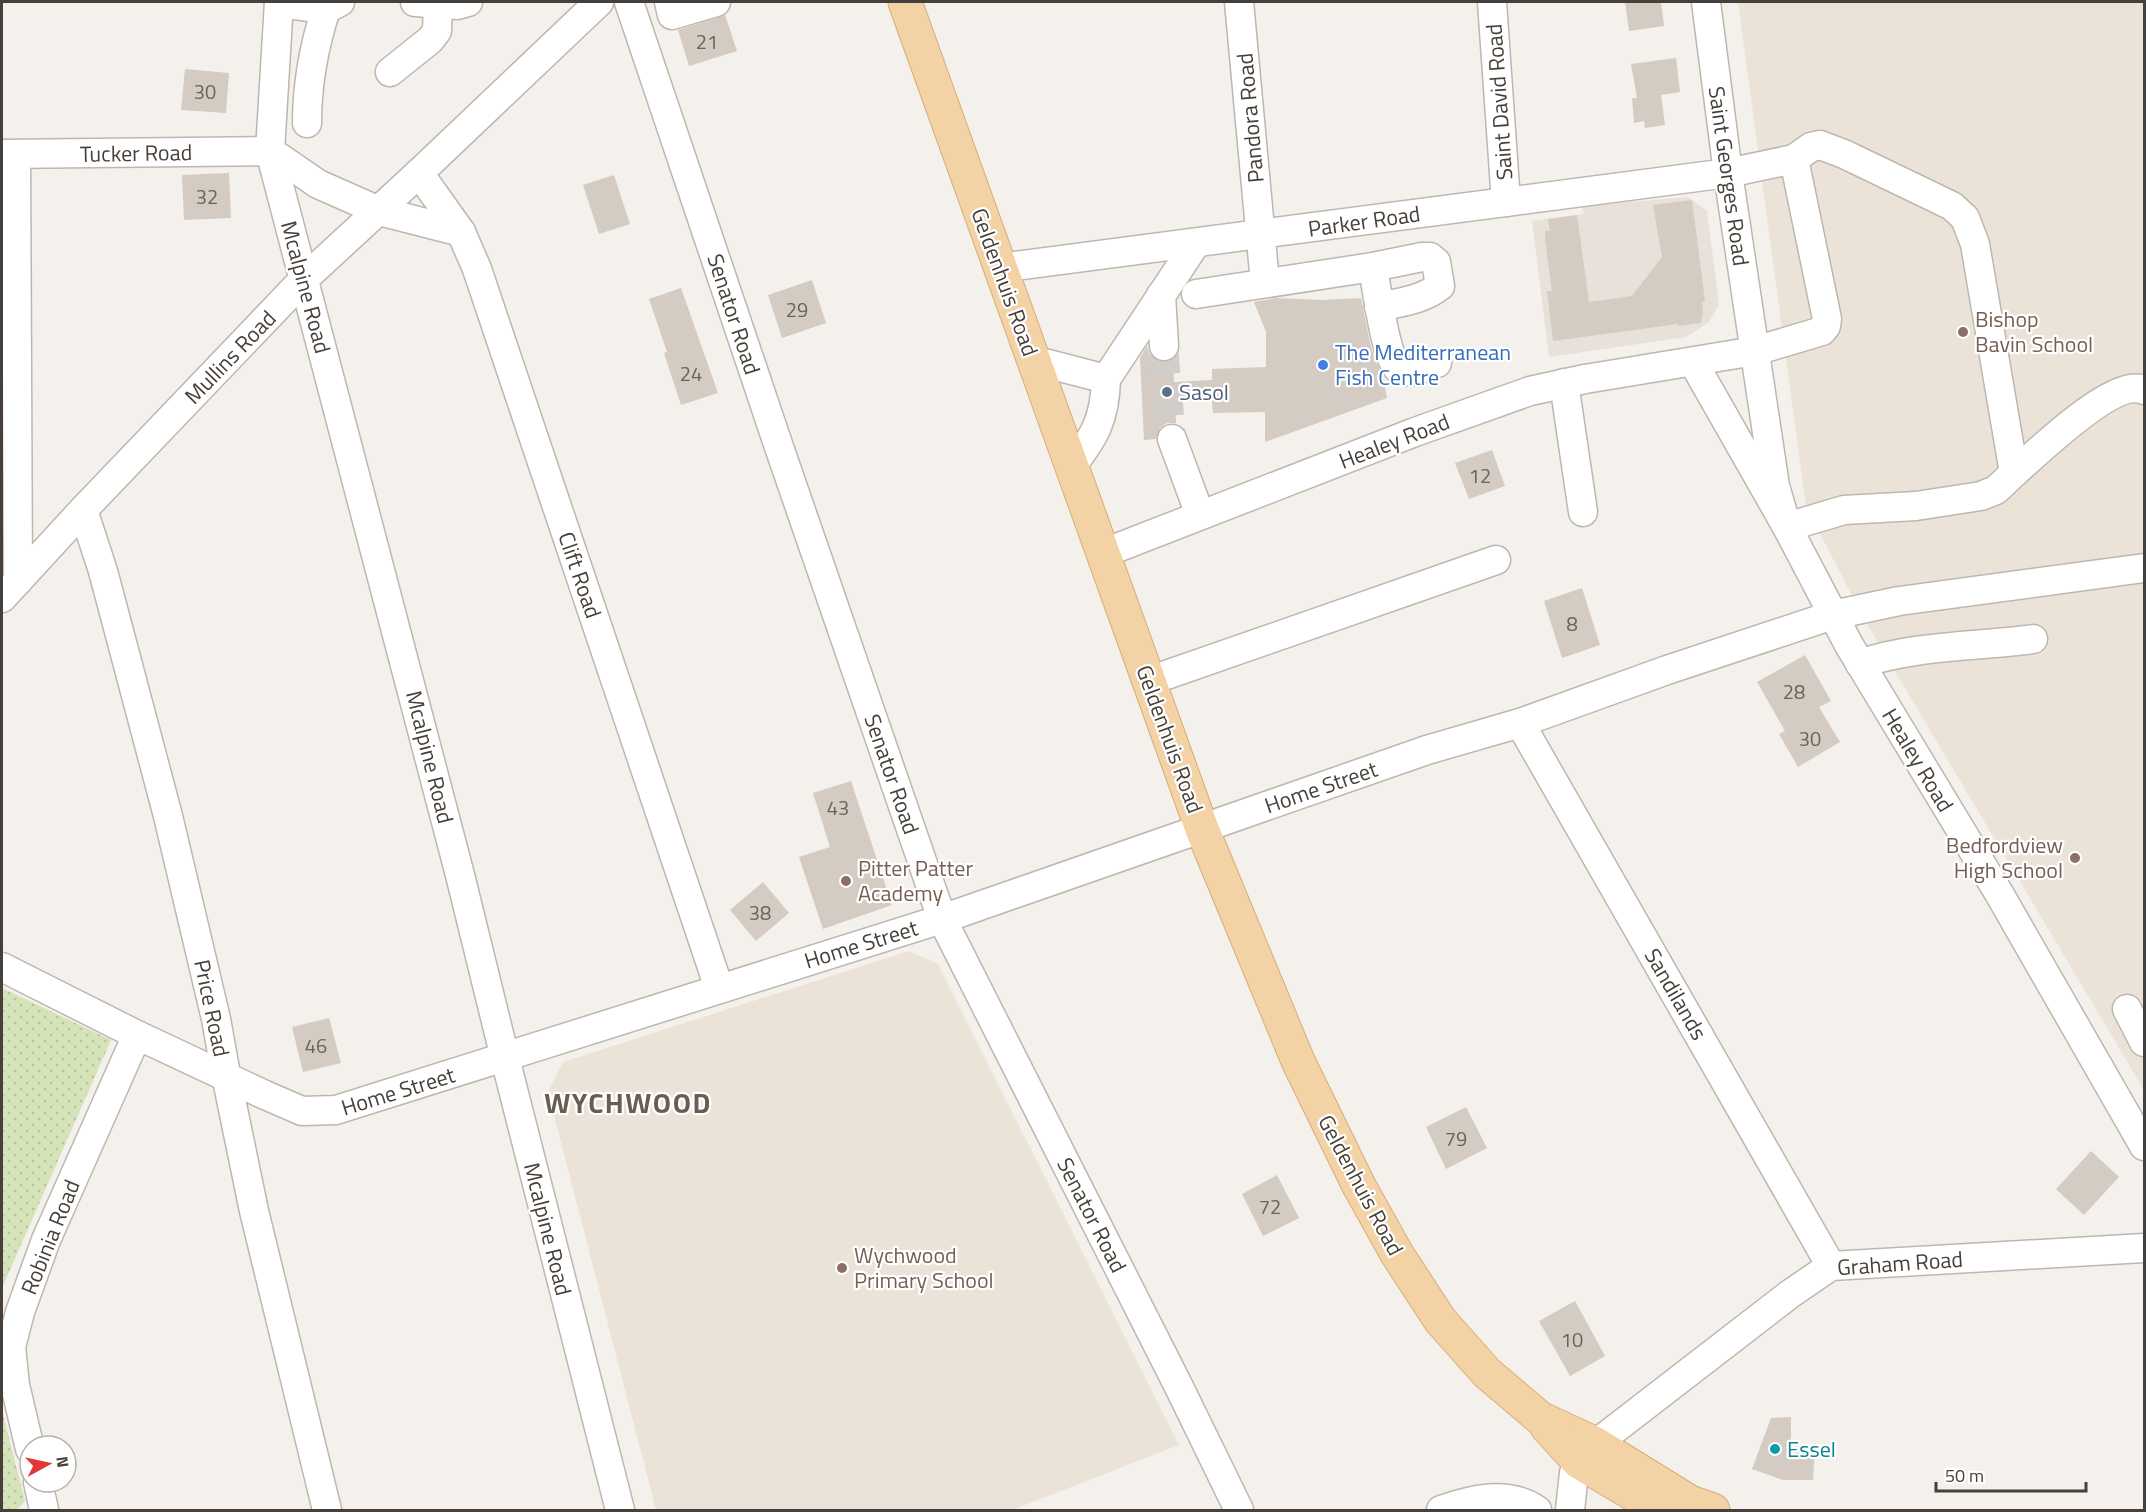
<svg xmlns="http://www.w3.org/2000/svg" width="2146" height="1512" font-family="'Titillium Web',sans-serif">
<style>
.residential{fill:#e7e1da}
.education{fill:#ebe3d7}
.green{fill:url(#green-dots)}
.building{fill:#d4cbc2}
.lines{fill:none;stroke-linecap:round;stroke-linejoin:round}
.minor-tunnel{stroke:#d1cdc8;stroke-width:28;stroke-dasharray:28 14;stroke-linecap:butt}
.minor-casing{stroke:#beb7af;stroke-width:31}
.major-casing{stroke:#d6ad76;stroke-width:35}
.minor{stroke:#fff;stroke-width:28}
.major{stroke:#f3d3a5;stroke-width:33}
.education-dot{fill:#8d6e63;stroke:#fff;stroke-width:2}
.shop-dot{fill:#3f7fe0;stroke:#fff;stroke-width:2}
.service-dot{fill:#5c6f8a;stroke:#fff;stroke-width:2}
.culture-dot{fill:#0f9aa8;stroke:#fff;stroke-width:2}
.labels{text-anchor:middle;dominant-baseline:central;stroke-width:4.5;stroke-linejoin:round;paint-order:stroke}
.number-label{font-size:20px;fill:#6a635c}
.street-label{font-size:22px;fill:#47403a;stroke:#fff}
.education-label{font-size:22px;fill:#785e54;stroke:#fff;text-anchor:start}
.shop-label{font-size:22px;fill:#366cbe;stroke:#fff;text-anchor:start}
.service-label{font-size:22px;fill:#4e5e75;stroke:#fff;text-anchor:start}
.culture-label{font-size:22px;fill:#0d838f;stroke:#fff;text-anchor:start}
.district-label{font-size:28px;font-weight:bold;letter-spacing:1.5px;fill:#695d52;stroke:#fff}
</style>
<defs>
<pattern id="green-dots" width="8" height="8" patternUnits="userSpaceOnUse" patternTransform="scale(1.5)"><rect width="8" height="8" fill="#d5e3b9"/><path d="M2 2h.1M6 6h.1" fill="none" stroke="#b8c4a0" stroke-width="1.8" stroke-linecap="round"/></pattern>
</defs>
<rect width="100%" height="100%" fill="#f4f0eb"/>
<polygon class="residential" points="1688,197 1707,211 1719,305 1709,322 1686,337 1549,357 1532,221 1584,214 1582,206"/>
<g class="education">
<polygon points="1738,2 2144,2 2144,1090 1868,626 1806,507"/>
<polygon points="909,951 938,964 1179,1445 1012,1510 656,1510 548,1092 563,1062"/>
</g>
<g class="green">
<polygon points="2,988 111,1040 2,1288"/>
<polygon points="2,1410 25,1501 17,1510 2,1510"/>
</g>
<g class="building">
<polygon points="1625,2 1661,2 1664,26 1629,31"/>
<polygon points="725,15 737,51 689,66 678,30"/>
<polygon points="1676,58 1680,92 1661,95 1665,125 1645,128 1644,121 1634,123 1632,98 1637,98 1631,64"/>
<polygon points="185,69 229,73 226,113 181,110"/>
<polygon points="229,173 231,218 184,220 182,175"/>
<polygon points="614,175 630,224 599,234 583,185"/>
<polygon points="1692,200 1705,301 1702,302 1703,313 1701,323 1678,326 1678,324 1553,341 1547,291 1552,291 1545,240 1545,231 1550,231 1548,219 1577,215 1589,302 1632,296 1662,257 1653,205"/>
<polygon points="812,280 826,323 782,338 768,295"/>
<polygon points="681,288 718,393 681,405 664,353 667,352 649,299"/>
<polygon points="1276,298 1323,300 1361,298 1370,343 1375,360 1383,376 1387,398 1265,442 1265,412 1213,413 1212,400 1175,402 1176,423 1167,423 1160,428 1156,439 1144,440 1140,358 1147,346 1150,355 1156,360 1164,362 1173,360 1174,382 1212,380 1212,369 1266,367 1266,332 1254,302"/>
<polygon points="1492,450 1505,486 1469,499 1455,463"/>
<polygon points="1582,588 1600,645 1562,658 1544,601"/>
<polygon points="1805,655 1831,701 1819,707 1840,742 1798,767 1779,734 1785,731 1757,682"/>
<polygon points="851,781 892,905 823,929 799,857 830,847 813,793"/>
<polygon points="763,882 789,913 756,941 730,910"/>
<polygon points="329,1018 341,1063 303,1072 292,1027"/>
<polygon points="1466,1107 1487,1148 1446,1169 1426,1127"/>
<polygon points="2091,1151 2119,1177 2084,1215 2056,1189"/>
<polygon points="1277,1175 1299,1218 1263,1236 1242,1194"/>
<polygon points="1575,1301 1605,1356 1570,1376 1539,1321"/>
<polygon points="1791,1417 1791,1449 1815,1448 1813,1480 1783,1480 1752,1469 1771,1418"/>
</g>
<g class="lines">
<polyline class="minor-tunnel" points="1164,346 1172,439"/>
<g class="minor-casing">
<g id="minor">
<polyline points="279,2 270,151 460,875 505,1058 620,1510"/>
<polyline points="415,2 457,5 468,2"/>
<polyline points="629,2 779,447 942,919 1180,1389 1239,1510"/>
<polyline points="669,2 672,15 716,2"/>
<polyline points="1239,2 1265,283"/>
<polyline points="1492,2 1506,202"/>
<polyline points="1706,2 1728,173 1775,486 1787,527 1849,645 2000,895 2144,1146"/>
<polyline points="279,3 326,9 340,2"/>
<polyline points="390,72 430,40 437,31 438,3"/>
<path d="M307,123C307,84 314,46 326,9"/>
<polyline points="2,154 270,151 318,184 379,211 461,232"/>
<polyline points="16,155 18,581"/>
<polyline points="419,173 461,232 477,269 719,988"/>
<path d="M1373,267C1376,284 1386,364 1400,370C1411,375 1427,366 1437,363"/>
<path d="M999,268L1728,173L1794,159L1811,147L1820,145L1844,154L1952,206L1965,218L1975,244L2014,473C2037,453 2114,377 2144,390"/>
<path d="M1196,294L1373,267L1422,257H1430L1436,262L1440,286C1423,300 1400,302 1379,307"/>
<polyline points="1161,295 1164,346"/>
<polyline points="1033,360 1106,379"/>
<polyline points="1693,362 1787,527 1844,510 1916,506 1981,496 1996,490 2014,473"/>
<polyline points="1564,383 1583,512"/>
<polyline points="1172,439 1200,515"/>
<path d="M1071,467C1095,436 1105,419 1106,379L1196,243"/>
<polyline points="83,510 103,571 168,816 216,1019 226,1075 254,1211 327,1510"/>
<polyline points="1104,553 1415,432 1530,391 1585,379 1755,351 1822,331 1826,326 1827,319 1794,159"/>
<polyline points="2,598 83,510 304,279 419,173 599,2"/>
<path d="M1860,664C1915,645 1975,647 2033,639"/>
<polyline points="1149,681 1496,560"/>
<polyline points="1520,723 1831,1266"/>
<polyline points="2,967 137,1035 265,1095 302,1111 336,1110 942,919 1427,750 1520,723 1667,670 1833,615 1899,601 2144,568"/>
<polyline points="2127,1009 2144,1042"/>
<polyline points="30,1449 15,1385 11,1347 20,1312 46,1240 137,1035"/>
<polyline points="38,1482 44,1510"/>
<path d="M1441,1510C1472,1499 1508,1490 1537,1510"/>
<polyline points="1570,1510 1574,1473 1584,1453 1790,1294 1831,1266 2144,1248"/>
</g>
</g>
<g class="major-casing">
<g id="major">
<polyline points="905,2 1202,829 1298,1061 1359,1186 1397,1254 1440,1320 1487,1373 1540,1418 1596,1444 1690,1502 1713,1510"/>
<polyline points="1547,1427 1579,1462 1660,1510"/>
</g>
</g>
<use href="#minor" class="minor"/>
<use href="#major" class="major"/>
</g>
<g class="education-dot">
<circle cx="1963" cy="332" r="6"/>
<circle cx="2075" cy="858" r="6"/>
<circle cx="846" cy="881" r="6"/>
<circle cx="842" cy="1268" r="6"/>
</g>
<circle class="shop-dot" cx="1323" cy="365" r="6"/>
<circle class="service-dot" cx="1167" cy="392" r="6"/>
<circle class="culture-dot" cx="1775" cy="1449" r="6"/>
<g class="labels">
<g class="number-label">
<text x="707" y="41">21</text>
<text x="205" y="91">30</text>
<text x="207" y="196">32</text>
<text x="797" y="309">29</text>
<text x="691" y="373">24</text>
<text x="1480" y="475">12</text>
<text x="1572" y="623">8</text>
<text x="1794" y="691">28</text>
<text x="1810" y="738">30</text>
<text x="838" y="807">43</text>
<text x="760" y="912">38</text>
<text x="316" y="1045">46</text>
<text x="1456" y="1138">79</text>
<text x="1270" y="1206">72</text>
<text x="1572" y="1339">10</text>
</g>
<g class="street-label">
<text transform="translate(1499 102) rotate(-94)">Saint David Road</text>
<text transform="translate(1250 118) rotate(-95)">Pandora Road</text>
<text transform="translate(136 153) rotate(-1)">Tucker Road</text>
<text transform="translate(1729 176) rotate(82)">Saint Georges Road</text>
<text transform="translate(1364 221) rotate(-8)">Parker Road</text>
<text transform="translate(1005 282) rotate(70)">Geldenhuis Road</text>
<text transform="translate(306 287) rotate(75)">Mcalpine Road</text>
<text transform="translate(734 314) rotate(72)">Senator Road</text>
<text transform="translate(230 357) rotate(-46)">Mullins Road</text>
<text transform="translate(1394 441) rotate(-21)">Healey Road</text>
<text transform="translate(580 575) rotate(71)">Clift Road</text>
<text transform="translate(1170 739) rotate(70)">Geldenhuis Road</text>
<text transform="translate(430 757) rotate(76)">Mcalpine Road</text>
<text transform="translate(1918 760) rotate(59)">Healey Road</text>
<text transform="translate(892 774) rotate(71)">Senator Road</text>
<text transform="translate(1321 787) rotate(-19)">Home Street</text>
<text transform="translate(861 944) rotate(-17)">Home Street</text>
<text transform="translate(1676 994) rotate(60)">Sandilands</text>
<text transform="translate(212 1008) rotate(78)">Price Road</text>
<text transform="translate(398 1091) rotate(-17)">Home Street</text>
<text transform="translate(1361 1185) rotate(62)">Geldenhuis Road</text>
<text transform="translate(1092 1215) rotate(63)">Senator Road</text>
<text transform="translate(548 1229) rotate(76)">Mcalpine Road</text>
<text transform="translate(50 1237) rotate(-68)">Robinia Road</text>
<text transform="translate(1900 1263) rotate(-4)">Graham Road</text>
</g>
<g class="education-label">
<text x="1975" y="319">Bishop<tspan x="1975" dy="25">Bavin School</tspan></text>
<text x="2063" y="845" text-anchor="end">Bedfordview<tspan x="2063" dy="25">High School</tspan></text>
<text x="858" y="868">Pitter Patter<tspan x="858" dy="25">Academy</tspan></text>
<text x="854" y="1255">Wychwood<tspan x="854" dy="25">Primary School</tspan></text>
</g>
<g class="shop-label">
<text x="1335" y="352">The Mediterranean<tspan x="1335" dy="25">Fish Centre</tspan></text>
</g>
<g class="service-label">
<text x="1179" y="392">Sasol</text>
</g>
<g class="culture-label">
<text x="1787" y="1449">Essel</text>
</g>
<g class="district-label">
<text x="628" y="1102">WYCHWOOD</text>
</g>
</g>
<rect width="2146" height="1512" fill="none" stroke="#47403a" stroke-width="6"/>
<g transform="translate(48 1464) rotate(82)"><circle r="28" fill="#ffffff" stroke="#b5b3b0" stroke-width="1.5"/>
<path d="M0-4.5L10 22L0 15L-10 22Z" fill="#e13835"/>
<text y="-9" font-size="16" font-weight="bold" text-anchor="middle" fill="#47403a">N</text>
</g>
<path d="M1936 1482v9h150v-9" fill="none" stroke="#47403a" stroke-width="3"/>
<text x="1945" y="1482" font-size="18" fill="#47403a" stroke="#ffffff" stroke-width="4.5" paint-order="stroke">50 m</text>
</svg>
